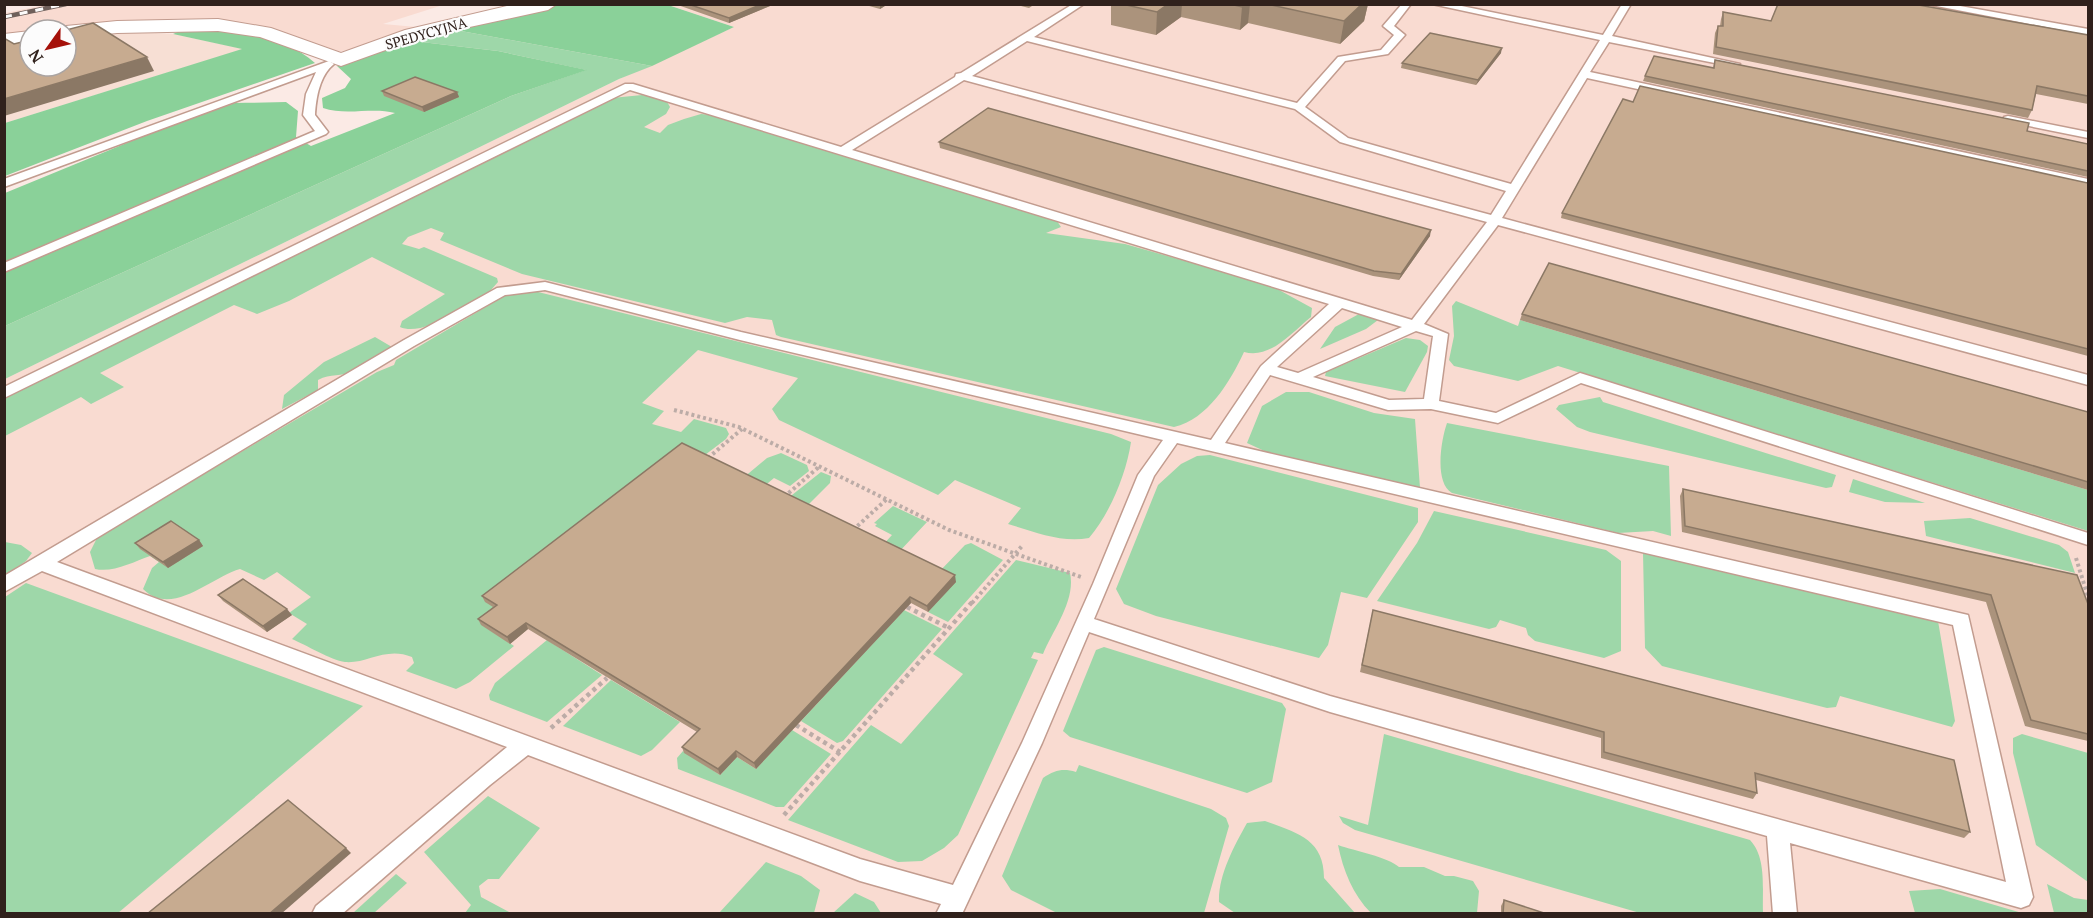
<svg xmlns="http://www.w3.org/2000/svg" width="2093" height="918" font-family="'PT Serif',serif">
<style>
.commercial{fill:#f7dfd4}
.built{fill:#f9dbd1}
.green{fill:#9ed7a9}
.forest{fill:#8ad199}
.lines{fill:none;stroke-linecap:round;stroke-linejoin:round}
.service-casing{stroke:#c29c8f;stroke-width:3}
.minor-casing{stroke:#c29c8f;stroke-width:2}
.path-far1{stroke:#bcaca7;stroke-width:4;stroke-dasharray:3 3;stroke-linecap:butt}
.path{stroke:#bcaca7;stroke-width:4.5;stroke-dasharray:4 4;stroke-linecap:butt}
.service{fill:#fff;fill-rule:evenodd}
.minor{fill:#fff;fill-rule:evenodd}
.rail-casing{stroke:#6f605b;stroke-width:4.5}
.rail{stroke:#fcfcfc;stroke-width:3;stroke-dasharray:8;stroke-linecap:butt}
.wall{fill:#ab937c}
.shaded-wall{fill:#8b7865}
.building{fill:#c7ab90;stroke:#8b7865;stroke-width:1.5}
.labels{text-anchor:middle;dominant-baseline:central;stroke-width:4.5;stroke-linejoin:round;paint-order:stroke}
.far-street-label{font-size:14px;fill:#30211c;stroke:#fcfcfc}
</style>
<rect width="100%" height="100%" fill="#fbeae5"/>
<polygon class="commercial" points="121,31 173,34 244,49 5,123 5,42 30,66 66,66 66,36"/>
<g class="built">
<polygon points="45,5 443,5 383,24 416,27 362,47 332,53 266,28 30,30 30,35 5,39 5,13"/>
<polygon points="668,5 2088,5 2088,913 5,914 5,379 619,79 734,27"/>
</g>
<g class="green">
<polygon points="450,29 652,66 619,79 5,379 5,326 511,96 586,70 498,51 413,41"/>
<path d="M642,95L666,100L670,107L666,114L644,127L660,133L668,125L684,119L701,114L712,115L1057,221L1061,227L1046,233L1125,244L1270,285L1312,308L1311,317C1291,333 1271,359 1244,352C1230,382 1208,419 1174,427L781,337L776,335L772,320L747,317L725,323L522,274L440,240L444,233L431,228L408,237L402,244L419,249L424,247L497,278L498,282L490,291C469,303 424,338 400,327L402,321L445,294L372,257L289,301L257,314L234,305L100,373L124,387L91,404L81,397L5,436V398L612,98Z"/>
<path d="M530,290L1111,434L1131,442C1126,475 1110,513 1089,538C1061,543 1035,532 1008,524L1021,508L955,480L938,495L779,420L772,409L798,378L698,350L642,403L664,411L652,424L681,432L694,419L726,428L729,434L726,439L482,625L514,646L470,682L456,689L406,671L414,663L412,657C386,646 367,664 345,662C331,660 306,645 292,639L307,624L289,613L311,597L277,572L264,580L240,569C211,577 172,618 143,589L152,568L159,562L150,556C133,562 113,573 95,569L90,552L98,536L377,372L394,365L396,360L506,295Z"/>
<polygon points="1456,301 1518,326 1520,320 2088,490 2088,531 1558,366 1518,381 1454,366 1449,360 1454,336 1452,306"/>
<polygon points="1359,314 1378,320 1366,329 1320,349 1335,327"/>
<path d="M375,337L392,347C380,355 367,365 354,371C341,377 331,373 318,380V390L282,409L284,395L324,362Z"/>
<polygon points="1406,338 1420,340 1428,346 1427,352 1405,392 1325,376 1326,372"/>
<polygon points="1286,392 1309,392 1374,413 1415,419 1420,488 1275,456 1247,443 1262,406"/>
<polygon points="1600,397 1603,402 1836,475 1832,487 1826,488 1590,432 1577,427 1556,409 1559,405"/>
<path d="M1447,423L1669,466L1671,536L1653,531L1618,533L1452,493C1434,483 1441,440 1447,423Z"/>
<polygon points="781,453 807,465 809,471 790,486 774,478 762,488 743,478 767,458"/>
<polygon points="1210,455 1418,508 1418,522 1367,598 1341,592 1328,645 1319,658 1156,616 1124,604 1116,589 1158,485 1181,464 1197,456"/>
<polygon points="821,472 831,476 830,483 805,508 787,499"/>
<polygon points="1853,479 1925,503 1885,502 1849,492"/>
<polygon points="893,506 927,522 898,553 882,546 892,535 875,526 877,524 874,523"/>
<polygon points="1434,511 1606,550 1621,561 1621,651 1604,658 1535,641 1528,635 1526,628 1500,620 1496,627 1489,629 1377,601 1417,543"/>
<polygon points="1970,518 2059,545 2068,552 2075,573 1926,536 1924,521"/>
<polygon points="5,542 21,545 32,553 26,561 5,576"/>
<polygon points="971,543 1003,560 948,622 928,612 955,582 938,573 965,545"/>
<polygon points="1643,553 1938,621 1955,721 1952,727 1840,696 1836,707 1827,708 1662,666 1645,648"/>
<path d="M1016,560L1070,573C1076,600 1053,630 1043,654L1034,652L1031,658L1038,660L958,835L944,848L922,861L898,862L788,820L871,725L901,744L963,674L933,654Z"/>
<polygon points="26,583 363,706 118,913 5,913 5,597"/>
<polygon points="904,610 942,629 843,741 837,743 801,721"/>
<polygon points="547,640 602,675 547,722 490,700 489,695 495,683"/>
<polygon points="1104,647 1282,703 1286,709 1272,782 1247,793 1070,737 1063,731 1096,650"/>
<polygon points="611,680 680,722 652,750 641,756 563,726"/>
<polygon points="792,730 831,754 784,807 776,807 678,769 677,758 683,751 720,775 737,757 756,769"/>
<path d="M1384,734L1750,840C1767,858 1762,889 1763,913H1640L1355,830L1343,823L1339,816L1368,825Z"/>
<polygon points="2022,734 2088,753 2088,882 2036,845 2013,753 2013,738"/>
<path d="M1079,765L1211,809L1226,818L1229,826L1204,913H1057L1011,890L1002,876L1043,778C1055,770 1063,768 1076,772Z"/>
<polygon points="488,796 540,828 499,879 488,879 479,886 481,897 511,913 465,913 471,905 424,852"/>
<path d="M1265,821C1297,833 1324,839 1324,878L1355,913H1235L1219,902C1218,876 1234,846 1247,823Z"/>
<path d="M1338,845C1355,851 1388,857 1399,867H1424L1445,876H1454L1473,881L1479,891L1477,913H1371C1353,895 1343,870 1338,845Z"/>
<polygon points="766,862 801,876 820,890 814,913 719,913"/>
<polygon points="396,874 407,883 374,913 353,913"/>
<polygon points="2047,884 2074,898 2088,900 2088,913 2054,913"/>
<polygon points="1940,889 2022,913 1915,913 1909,891"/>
<polygon points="855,893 874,902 881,913 833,913"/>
</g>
<g class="forest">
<polygon points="563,4 668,5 734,27 652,66 450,29"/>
<path d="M189,27C233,32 281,33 315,63L147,121L5,176V123L242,49L173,34Z"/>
<path d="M413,41L498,51L587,70L511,96L5,326V193L151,133L235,103L286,102L298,111L296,137L311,146L395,113C372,107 346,116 323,108L322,98L345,88L351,79L337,66L399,43Z"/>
</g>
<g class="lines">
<g class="service-casing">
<g id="service">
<path d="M1073,4H1084L1034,37L1297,103L1338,57L1381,50L1394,35L1383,26L1402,4H1411L1394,26L1405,35L1388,54L1345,61L1305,107L1348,138L1511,184L1600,40L1432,4H1452L1603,35L1622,4H1631L1612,36L1740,64L1735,67L1609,42L1590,72L2088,179V187L1587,78L1502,218L2088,375V385L1498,225L1424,324L1448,334L1439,401L1496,413L1580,373L2088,533V545L1581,383L1498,423L1431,409L1388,410L1270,375L1225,443L1968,615L2033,897L2029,905L2021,908L1790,843L1797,914H1773L1767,836L1330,712L1089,632L1042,743L962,914H936L941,904L860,881L528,755L490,785L342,914H312L316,906L507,747L42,571L4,592V576L404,340L497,288L545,282L741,332L1211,440L1261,366L1329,304L630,90L4,398V387L625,84H633L841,147L955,77L956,74L961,73ZM1027,41L1295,109L1340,142L1506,191L1491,215L972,76ZM964,80L1487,222L1412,320L852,150ZM545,290L740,340L1163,440L1138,475L1093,584L1022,743L953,885L860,859L57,562L414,346L505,295ZM1342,308L1402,327L1298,373L1277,367ZM1416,331L1433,336L1424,399L1389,400L1313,377ZM1177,443L1953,625L2006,882L1330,696L1094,619L1154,476Z"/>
<polygon points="1926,4 1949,4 2088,29 2088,35"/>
<path d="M329,61L334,64C320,75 316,97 315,115L328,132L326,134L4,272V263L315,131L303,115L306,94L316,72L4,187V179Z"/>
<polygon points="2008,116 2088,132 2088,138 2004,121 2004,117"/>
</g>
</g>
<g class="minor-casing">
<g id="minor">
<polygon points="515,4 557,4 548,10 419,38 341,66 260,37 218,31 117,33 66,38 66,30 58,30 66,26 117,21 218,19 271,28 341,53 405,30"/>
<polygon points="30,31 30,43 4,46 4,34"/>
</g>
</g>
<g class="path-far1">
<polyline points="674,410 739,427 949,530 1081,577"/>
<polyline points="708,458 742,429"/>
<polyline points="784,497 820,466"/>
<polyline points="853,530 888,498"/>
<polyline points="2076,558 2088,597"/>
<polyline points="972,603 1022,546"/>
</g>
<g class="path">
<polyline points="907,607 949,628"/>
<polyline points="796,725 840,752"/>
<polyline points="551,728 607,678"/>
<polyline points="784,815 973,601"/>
</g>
<use href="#service" class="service"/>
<use href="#minor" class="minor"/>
<g class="rail-casing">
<polyline id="rail" points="4,17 66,4"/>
</g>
<use href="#rail" class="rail"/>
</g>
<g class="wall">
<polygon points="675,4 769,4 770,6 729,23"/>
<polygon points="862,4 888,4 880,9"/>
<polygon points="1013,4 1035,4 1029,8"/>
<polygon points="1111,4 1368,4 1364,21 1340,44 1248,23 1240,30 1181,17 1156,35 1111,25"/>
<polygon points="1723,12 1771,21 2088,35 2088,104 2036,94 2032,110 2028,118 1713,54 1715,33 1718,26 1720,26 1721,19"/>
<polygon points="1501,53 1476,85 1401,68 1402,63"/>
<polygon points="1715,60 2027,131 2088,144 2088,177 1643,81 1645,76 1713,68"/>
<polygon points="382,91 457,92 459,97 424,112 384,96"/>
<polygon points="939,142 1430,236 1399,280 1373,276 940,148"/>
<polygon points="2088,183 2088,356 1561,218 1562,213"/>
<polygon points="1522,314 2088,412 2088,490 1520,320"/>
<polygon points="1683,489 2088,604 2088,741 2025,726 1986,602 1682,532 1680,496"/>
<polygon points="199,540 203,546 168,568 140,549 135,543"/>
<polygon points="956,582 928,612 911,603 756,769 737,757 720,775 684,753 682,747 697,732 528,629 510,644 481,625 478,619 493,607 485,602 482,596"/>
<polygon points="218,595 292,615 267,632 223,601"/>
<polygon points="1373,610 1970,832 1964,838 1756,780 1757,793 1753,799 1601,758 1601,738 1360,672"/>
<polygon points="1504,900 1547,914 1501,914 1501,906"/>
</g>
<g class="shaded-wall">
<polygon points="762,4 769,4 770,6 729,23 729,18"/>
<polygon points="880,4 888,4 880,9"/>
<polygon points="1168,4 1182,4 1181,17 1156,35 1157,12"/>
<polygon points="1246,4 1250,4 1248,23 1240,30 1242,7"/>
<polygon points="1362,4 1368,4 1364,21 1340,44 1344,21"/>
<polygon points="1502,48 1501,53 1476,85 1478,80"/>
<polygon points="147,57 154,71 4,116 4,99"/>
<polygon points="457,92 459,97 424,112 422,107"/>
<polygon points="1431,230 1430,236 1399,280 1401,274"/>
<polygon points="199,540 203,546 168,568 163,562"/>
<polygon points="955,575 956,582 928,612 927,606"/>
<polygon points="910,597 911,603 756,769 754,763"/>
<polygon points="287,609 292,615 267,632 263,626"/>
<polygon points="526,623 528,629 510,644 507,637"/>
<polygon points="736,751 737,757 720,775 718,769"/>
<polygon points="346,848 351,853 281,914 269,914"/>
</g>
<g class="building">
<polygon points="688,4 762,4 729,18"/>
<polygon points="1122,4 1168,4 1157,12"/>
<polygon points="1230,4 1246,4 1242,7"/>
<polygon points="1267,4 1362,4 1344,21"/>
<polygon points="1778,4 1913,4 2088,35 2088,96 2037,86 2032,110 1716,47 1718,26 1723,26 1723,12 1771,21"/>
<polygon points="93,23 147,57 4,99 4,38 14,44 30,40 30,66 66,66 66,30"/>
<polygon points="1430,33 1502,48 1478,80 1402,63"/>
<polygon points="1654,56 1714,68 1715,60 2029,123 2027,131 2088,144 2088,171 1645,76"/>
<polygon points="415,77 457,92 422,107 382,91"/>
<polygon points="1640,86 2088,183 2088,349 1562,213 1623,99 1633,102"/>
<polygon points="988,108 1431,230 1401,274 1374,271 939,142"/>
<polygon points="1549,263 2088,412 2088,482 1522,314"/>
<polygon points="682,443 955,575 927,606 910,597 754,763 736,751 718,769 682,747 700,729 526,623 507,637 478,619 497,605 482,596"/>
<polygon points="1683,489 2077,575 2088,604 2088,734 2031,720 1991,595 1685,526"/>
<polygon points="171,521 199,540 163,562 135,543"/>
<polygon points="243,579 287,609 263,626 218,595"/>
<polygon points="1373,610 1954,760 1970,832 1755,773 1757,793 1604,752 1604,732 1362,665"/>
<polygon points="288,800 346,848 269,914 147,914"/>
<polygon points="1504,900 1547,914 1503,914"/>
</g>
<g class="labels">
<g class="far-street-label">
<text transform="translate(426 33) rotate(-16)">SPEDYCYJNA</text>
</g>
</g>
<rect width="2093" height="918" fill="none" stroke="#30211c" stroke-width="12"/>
<g transform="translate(48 48) rotate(236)"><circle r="28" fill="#fcfcfc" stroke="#aaa4a2" stroke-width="1.5"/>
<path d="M0-4.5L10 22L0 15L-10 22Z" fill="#a5110a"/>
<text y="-9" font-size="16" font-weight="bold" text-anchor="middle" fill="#30211c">N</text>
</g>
</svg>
